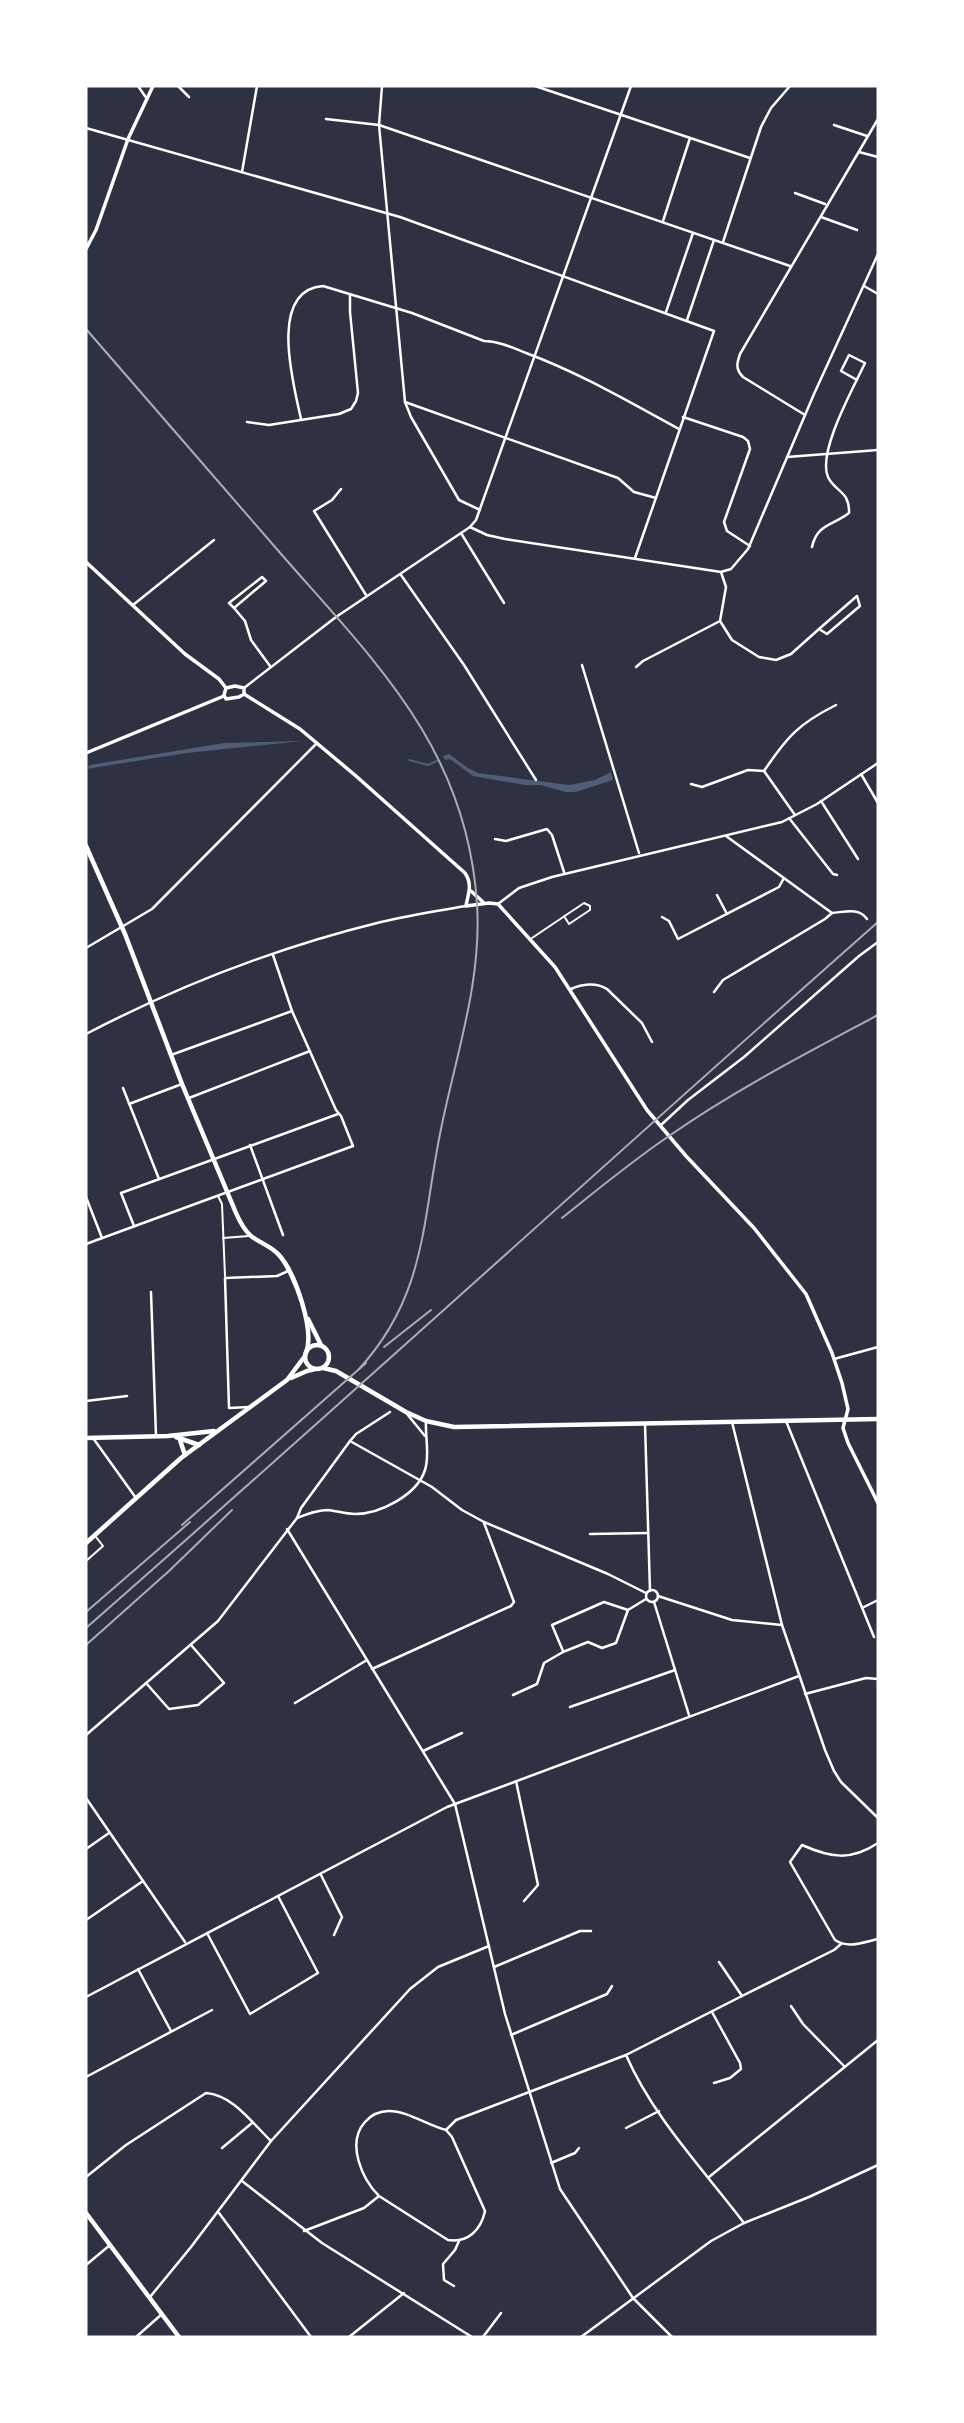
<svg xmlns="http://www.w3.org/2000/svg" width="964" height="2423" font-family="'Work Sans',sans-serif">
<style>
.water{fill:#4f5d75}
.lines{fill:none;stroke-linecap:round;stroke-linejoin:round}
.stream{stroke:#4f5d75;stroke-width:2}
.service{stroke:#fff;stroke-width:2}
.pedestrian{stroke:#fff;stroke-width:2}
.minor{stroke:#fff;stroke-width:2.5}
.tertiary{stroke:#fff;stroke-width:3.5}
.primary{stroke:#fff;stroke-width:4.5}
.rail{stroke:#abadb3;stroke-width:2}
</style>
<rect width="100%" height="100%" fill="#2d3142"/>
<g class="water">
<polygon points="303,741 187,753 86,769 90,765 224,743"/>
<polygon points="449,754 468,768 478,773 569,785 595,780 611,772 613,780 576,792 566,792 540,785 525,785 473,776 450,759 445,760 443,756"/>
</g>
<g class="lines">
<polyline class="stream" points="409,760 428,765 437,761"/>
<g class="service">
<polyline points="532,938 584,903 590,906 590,910 569,924 564,916"/>
<polyline points="86,1561 103,1546 96,1537"/>
</g>
<g class="pedestrian">
<polyline points="218,1196 222,1204 225,1276"/>
<polyline points="223,1238 249,1236"/>
</g>
<g class="minor">
<polyline points="138,86 147,99"/>
<polyline points="178,86 189,97"/>
<polyline points="382,86 379,125 405,402 411,417 459,500 480,510"/>
<polyline points="535,86 750,158"/>
<polyline points="326,119 379,125 790,266"/>
<polyline points="834,125 867,136"/>
<polyline points="86,128 400,217 714,331 635,558"/>
<polyline points="859,152 878,157"/>
<polyline points="242,172 257,86"/>
<polyline points="795,193 825,204"/>
<polyline points="821,217 857,230"/>
<polyline points="663,221 690,138"/>
<polyline points="723,242 761,127 771,108 790,86"/>
<polyline points="864,286 878,294"/>
<polyline points="666,312 693,233"/>
<polyline points="687,320 714,240"/>
<polyline points="405,402 618,478 634,492 656,498"/>
<path d="M805,415L743,377C735,369 737,363 740,354L878,119"/>
<polyline points="683,417 743,437 748,441 750,449 724,522 727,531 750,546"/>
<path d="M301,419C294,386 267,290 323,286L412,313L484,341C499,341 513,348 526,353C580,373 629,402 679,429"/>
<polyline points="247,422 269,425 339,414 351,409 356,401 358,393 350,312 350,295"/>
<polyline points="787,457 878,450"/>
<polyline points="341,489 332,500 314,511 366,595"/>
<polyline points="470,527 487,535 505,539 721,572 731,569 748,549 814,394 878,254"/>
<polyline points="461,533 504,603"/>
<path d="M812,547C817,524 832,526 849,513C850,491 835,492 828,477C817,452 854,387 865,363L849,355L841,371L857,380"/>
<polyline points="721,572 726,587 720,621 732,640 759,657 776,660 791,654 819,629 827,634 860,606 857,596 819,629"/>
<polyline points="401,575 464,665 536,780"/>
<polyline points="133,605 214,540"/>
<polyline points="234,608 229,603 262,577 266,581 234,608 245,621 251,640 270,666"/>
<polyline points="582,665 639,853"/>
<polyline points="636,667 643,661 720,621"/>
<polyline points="244,688 336,617 470,527 476,520 631,86"/>
<polyline points="861,774 878,803"/>
<polyline points="691,784 702,787 748,770 764,771"/>
<polyline points="821,801 858,859"/>
<path d="M795,815L764,771C787,737 798,724 836,705"/>
<polyline points="789,818 833,874 837,875"/>
<path d="M726,836L832,913C845,912 859,907 867,919"/>
<polyline points="495,839 506,841 547,829 552,835 564,872"/>
<polyline points="717,895 727,914"/>
<polyline points="498,904 519,888 552,877 782,822 817,804 878,763"/>
<polyline points="662,917 669,921 678,939 779,887 784,878"/>
<polyline points="878,930 878,931"/>
<polyline points="86,948 152,909 317,743"/>
<path d="M571,989C582,984 596,982 607,989L642,1023L652,1042"/>
<polyline points="714,992 723,980 825,919 832,913"/>
<path d="M86,1034C178,986 279,947 381,922C409,915 437,911 466,906"/>
<polyline points="171,1055 292,1011"/>
<polyline points="123,1088 159,1179"/>
<polyline points="189,1098 310,1051"/>
<polyline points="129,1104 182,1084"/>
<polyline points="661,1125 688,1100 744,1057 859,956 878,942"/>
<polyline points="250,1145 283,1235"/>
<polyline points="86,1197 102,1238"/>
<polyline points="134,1226 121,1193 338,1114"/>
<polyline points="86,1244 353,1146 341,1116 336,1110 292,1011 273,955"/>
<polyline points="151,1292 156,1436"/>
<polyline points="834,1359 878,1347"/>
<polyline points="86,1401 127,1396"/>
<polyline points="249,1407 229,1408 225,1278 277,1276 288,1271"/>
<polyline points="407,1414 425,1436"/>
<polyline points="786,1421 874,1637"/>
<polyline points="732,1422 782,1625 825,1750 834,1771 841,1782 878,1818"/>
<polyline points="645,1424 650,1591"/>
<polyline points="93,1438 136,1498"/>
<polyline points="350,1441 432,1487 462,1510 484,1522 608,1574 646,1593"/>
<polyline points="297,1518 301,1508 350,1441 356,1434 390,1412"/>
<polyline points="287,1529 455,1804 505,2014 560,2189 633,2298 672,2337"/>
<polyline points="590,1534 648,1533"/>
<circle cx="652" cy="1596" r="6"/>
<polyline points="658,1596 732,1620 782,1625"/>
<polyline points="654,1602 689,1715"/>
<polyline points="862,1608 878,1600"/>
<polyline points="563,1651 552,1625 604,1602 628,1610"/>
<polyline points="372,1669 511,1606 514,1602 484,1523"/>
<polyline points="146,1683 169,1709 198,1705 224,1683 191,1645"/>
<polyline points="805,1694 866,1678 878,1679"/>
<polyline points="513,1695 537,1684 544,1663 563,1652 588,1642 602,1648 616,1643 628,1610 646,1599"/>
<polyline points="295,1703 367,1660"/>
<polyline points="570,1707 675,1670"/>
<path d="M86,1735L218,1621L297,1518C307,1514 317,1510 328,1510C337,1511 346,1514 355,1514C380,1514 417,1495 425,1470C430,1455 425,1437 426,1421"/>
<polyline points="423,1751 462,1733"/>
<polyline points="516,1781 538,1885 524,1901"/>
<polyline points="86,1798 185,1942"/>
<path d="M878,1843C851,1861 831,1858 802,1845L790,1862L835,1940C848,1949 864,1942 878,1939"/>
<polyline points="86,1849 109,1833"/>
<polyline points="321,1875 342,1917 334,1935"/>
<polyline points="86,1920 143,1881"/>
<polyline points="207,1933 250,2014 318,1973 278,1896"/>
<polyline points="719,1962 742,1996 834,1950 841,1944"/>
<polyline points="494,1967 580,1931 591,1931"/>
<polyline points="138,1969 171,2031"/>
<polyline points="86,1997 447,1807 799,1676"/>
<polyline points="791,2006 803,2024 844,2066"/>
<polyline points="712,2012 740,2063 741,2069 730,2078 714,2083"/>
<polyline points="511,2035 607,1994 612,1986"/>
<path d="M626,2055C653,2117 703,2169 744,2223"/>
<polyline points="86,2077 212,2010"/>
<polyline points="626,2128 659,2111"/>
<polyline points="222,2148 252,2123"/>
<polyline points="551,2163 575,2153 579,2148"/>
<path d="M86,2177L126,2145L206,2093C233,2095 252,2123 271,2141"/>
<polyline points="709,2177 878,2040"/>
<polyline points="242,2181 322,2243 472,2337"/>
<path d="M379,2196L448,2240C468,2243 481,2230 485,2211L452,2137L446,2130"/>
<polyline points="219,2213 311,2337"/>
<path d="M304,2231L364,2208L379,2196C362,2179 346,2143 365,2122C371,2115 379,2111 389,2111C408,2111 426,2125 446,2130L456,2120L626,2055L742,1996"/>
<polyline points="86,2265 110,2245"/>
<polyline points="454,2286 444,2280 443,2264 455,2250 459,2241"/>
<polyline points="150,2297 191,2247 271,2141 410,1989 438,1967 489,1946"/>
<polyline points="136,2337 162,2314"/>
<polyline points="349,2337 404,2293"/>
<polyline points="483,2337 501,2313"/>
<polyline points="581,2337 711,2241 744,2223 809,2197 878,2165"/>
</g>
<g class="tertiary">
<polyline points="86,249 96,230 128,139 153,86"/>
<polyline points="86,562 185,654 219,679 226,688"/>
<polygon points="235,686 244,688 244,694 239,697 226,699 224,695 226,688"/>
<path d="M244,694L300,729L356,776L465,873C473,885 468,894 466,906L489,903L498,904L555,967L647,1110L686,1156L754,1228L806,1294L832,1353L842,1383L848,1409L843,1428L848,1443L878,1503"/>
<polyline points="86,753 224,696"/>
<polyline points="471,891 483,902"/>
</g>
<g class="primary">
<path d="M86,846L125,934L182,1084L236,1213C240,1222 244,1230 251,1236C260,1243 271,1246 279,1255C295,1273 315,1330 306,1353"/>
<polyline points="308,1319 321,1345"/>
<circle cx="317" cy="1357" r="12"/>
<polyline points="323,1368 336,1371 406,1412 426,1421 454,1427 878,1419"/>
<polyline points="291,1378 307,1371 315,1369"/>
<polyline points="176,1437 199,1445"/>
<polyline points="86,1438 168,1436 214,1431"/>
<polyline points="180,1440 185,1455"/>
<polyline points="86,1543 181,1458 287,1380 305,1356"/>
<polyline points="86,2213 179,2337"/>
</g>
<g class="rail">
<path d="M86,329C149,402 212,474 275,547C372,659 467,746 477,904C482,981 456,1055 441,1129C422,1220 427,1295 359,1369"/>
<path d="M562,1218C597,1190 632,1161 669,1136C735,1090 807,1053 878,1015"/>
<polyline points="384,1347 431,1310"/>
<polyline points="182,1525 366,1363"/>
<polyline points="86,1612 190,1522"/>
<path d="M86,1628C352,1395 613,1156 878,922"/>
<polyline points="86,1645 169,1571 232,1510"/>
</g>
</g>
<rect width="964" height="2423" fill="none" stroke="#ffffff" stroke-width="175"/>
</svg>
